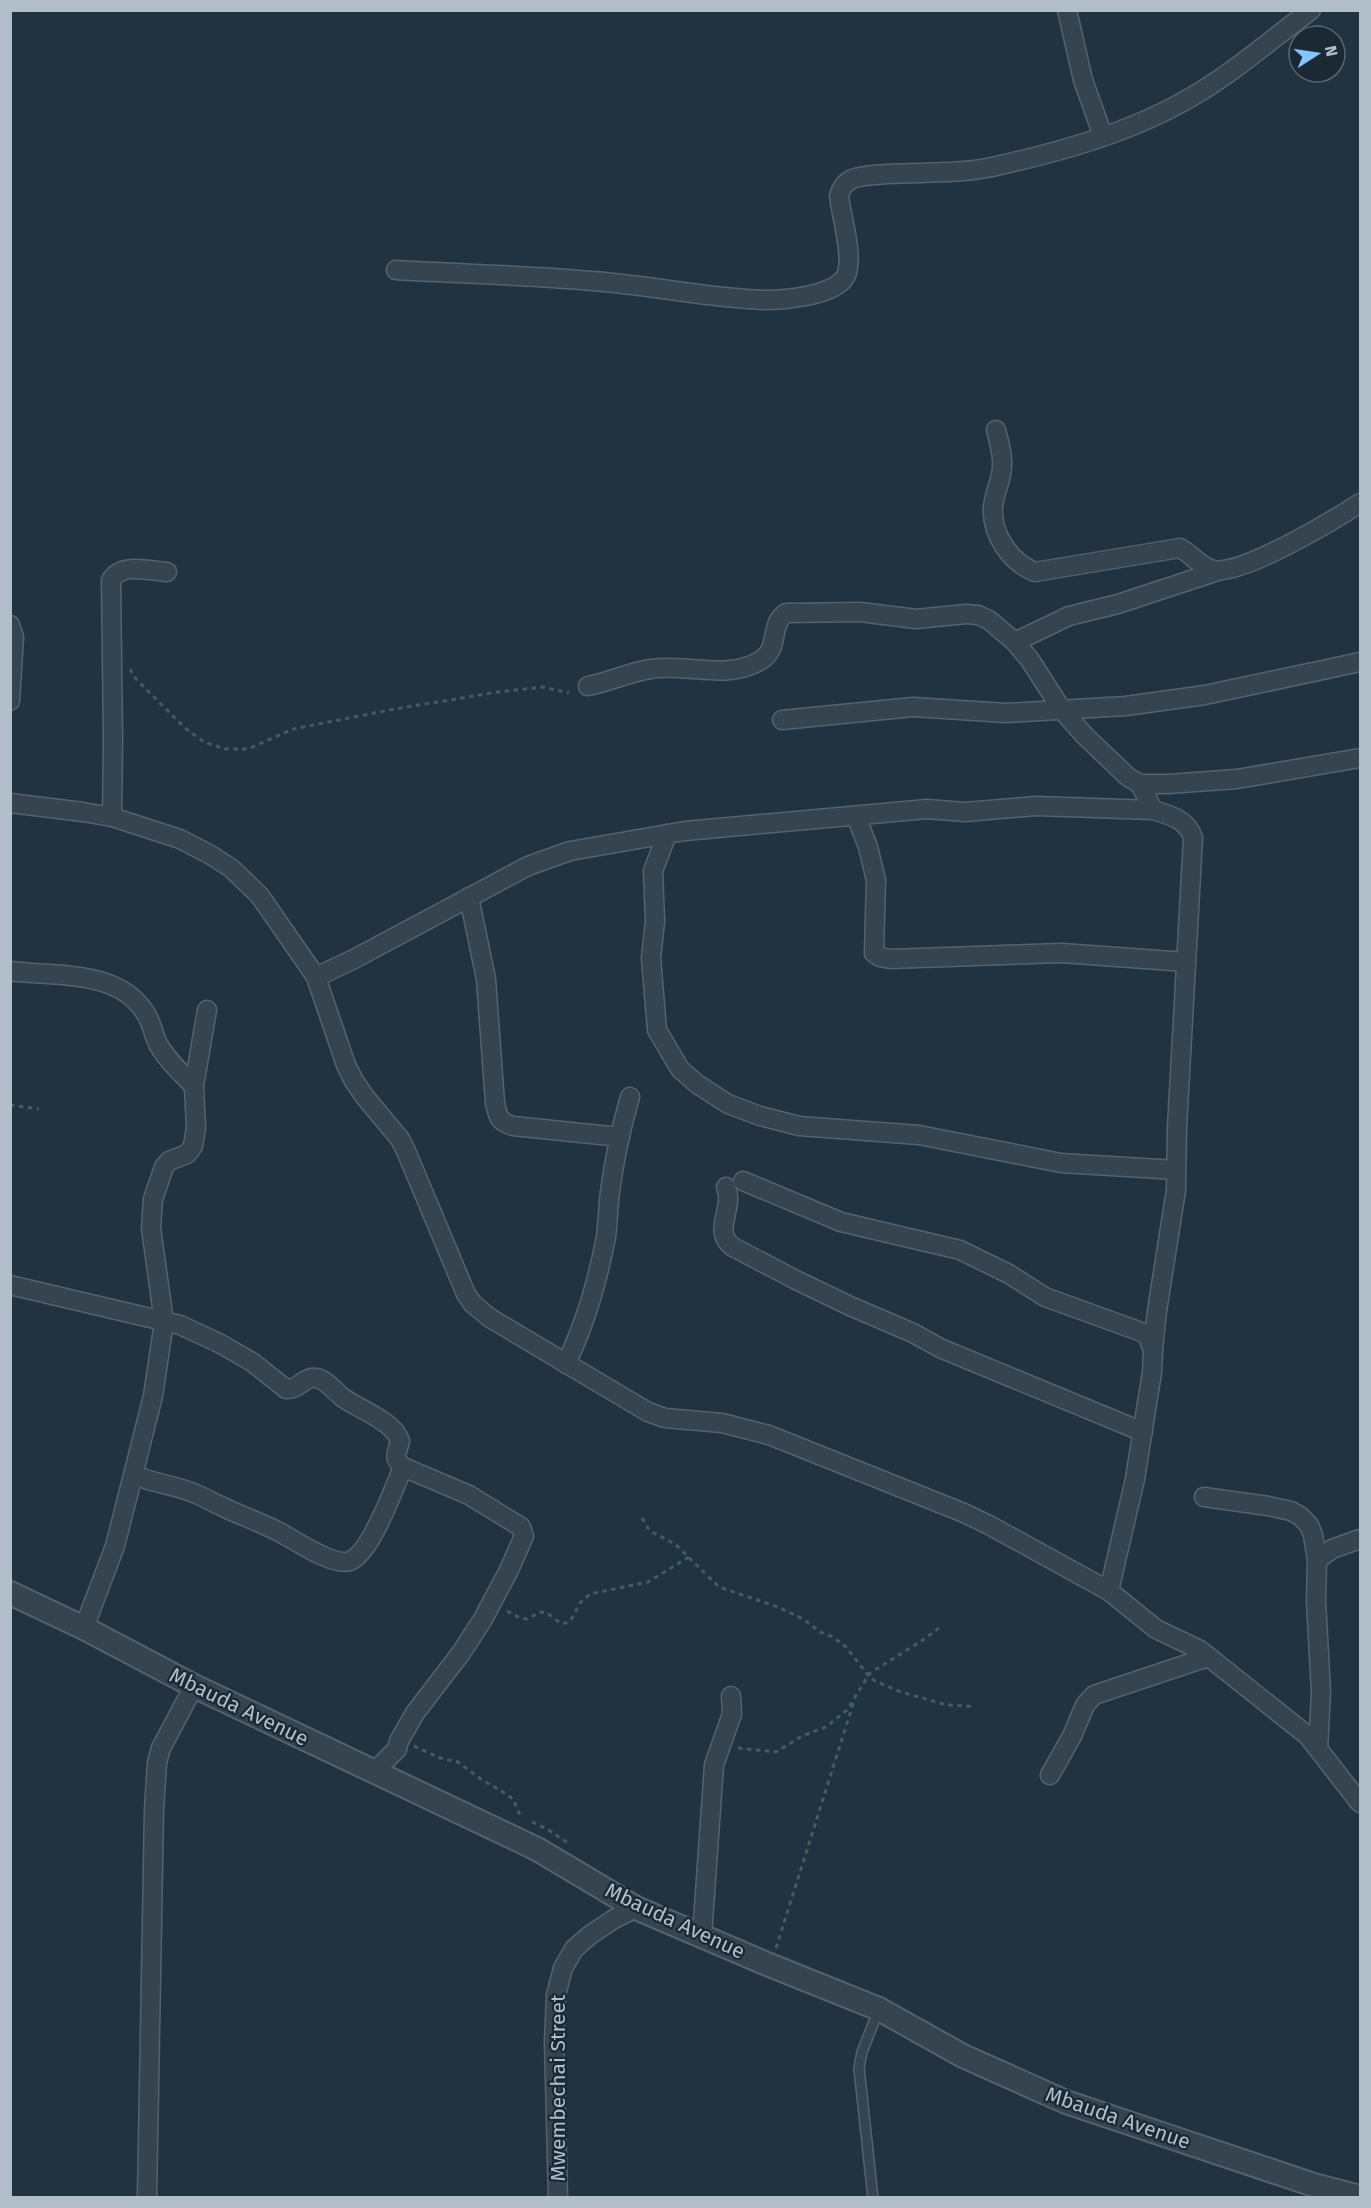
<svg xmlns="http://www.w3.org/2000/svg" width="1371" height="2208" font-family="'Fira Sans',sans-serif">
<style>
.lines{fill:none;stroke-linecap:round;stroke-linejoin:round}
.service-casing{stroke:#54626e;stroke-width:12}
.minor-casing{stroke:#54626e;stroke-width:21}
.tertiary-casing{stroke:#54626e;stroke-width:26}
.path{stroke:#415d5c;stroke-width:3;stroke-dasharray:4.5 4.5;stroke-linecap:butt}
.service{stroke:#364450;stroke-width:9}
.minor{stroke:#364450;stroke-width:18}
.tertiary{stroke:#364450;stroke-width:22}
.labels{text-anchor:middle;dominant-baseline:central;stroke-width:4.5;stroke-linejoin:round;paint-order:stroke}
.street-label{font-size:21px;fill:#b2bfcb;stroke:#1b2935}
</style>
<rect width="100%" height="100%" fill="#213340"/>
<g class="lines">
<g class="service-casing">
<polyline id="service" points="873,2198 859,2068 862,2052 879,2009"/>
</g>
<g class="minor-casing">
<g id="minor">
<polyline points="1067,10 1083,80 1103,136"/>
<path d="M396,270C462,274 527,275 592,281C650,285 707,298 765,300C785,300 828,296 843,280C857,265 841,216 839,196C841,188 844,183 852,179C863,175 876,175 888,174C923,172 958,174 992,167C1060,152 1133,132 1193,96C1234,72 1272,39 1311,10"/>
<path d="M996,430C999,442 1003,454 1002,466C1002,480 994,493 993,507C991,534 1010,562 1035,572L1180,548C1193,555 1200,567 1214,570C1243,575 1334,520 1360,503"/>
<polyline points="10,625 14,637 10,701"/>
<polyline points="1015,642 1069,616 1118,604 1218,571"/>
<path d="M588,686C610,682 629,672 651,669C687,663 728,681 761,660C780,649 769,624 786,613L860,612L916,619L966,614L978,615L989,620L1015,642L1030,660L1062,710L1084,735L1128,777L1140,784H1168L1237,779L1360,758"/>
<polyline points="782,720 913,707 1006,713 1126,706 1205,695 1360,662"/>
<path d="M1140,784L1153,810C1170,815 1188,820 1193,838L1177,1128L1176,1190L1157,1311L1153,1349"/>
<polyline points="10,803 83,812 112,817 180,839 209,854 231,868 260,896 316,977 346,1065 354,1081 365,1097 400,1139 406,1151 466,1294 473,1304 490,1318 648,1412 665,1418 722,1423 769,1435 964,1513 989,1525 1109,1591 1156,1629 1200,1650 1308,1736 1360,1803"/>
<polyline points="856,816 868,847 876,880 874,953 880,957 890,959 1062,953 1186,962"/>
<path d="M112,817L113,741L111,580C122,562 150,571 167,572"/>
<polyline points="667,834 653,871 655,921 651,958 657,1030 680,1069 697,1084 728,1104 760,1116 799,1126 919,1135 1061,1163 1176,1170"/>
<path d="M469,897L486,979L495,1103C498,1117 499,1122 513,1126L620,1137"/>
<path d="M10,971C56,977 119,969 146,1014C152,1023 153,1034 158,1044C167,1060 181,1073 194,1086"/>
<polyline points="316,977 354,959 528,866 570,851 685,831 927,809 965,812 1036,806 1153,810"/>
<polyline points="743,1181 841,1222 960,1250 1009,1274 1045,1297 1147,1334 1153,1351 1152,1372 1135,1479 1109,1591"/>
<path d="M726,1187C735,1209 711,1231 733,1247L796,1280L850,1306L913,1333L940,1348L1143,1432"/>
<path d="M10,1285L180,1325L219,1343L252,1362L286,1389C299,1390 304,1376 316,1378C325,1379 335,1391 342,1397C358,1409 394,1421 400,1441C397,1454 392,1457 403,1467L469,1495L521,1527L524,1536L509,1570L483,1619L461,1653L415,1713L399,1741L397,1749L373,1773"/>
<path d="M566,1364C586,1321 597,1283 606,1237C608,1222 608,1207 610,1192C614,1160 621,1128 630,1097"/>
<path d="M135,1475C154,1484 176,1485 196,1494C204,1497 212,1502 221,1506C241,1516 263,1523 283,1534C297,1542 335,1567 350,1561C371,1553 394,1488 403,1467"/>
<polyline points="1204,1497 1268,1506 1291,1511 1300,1516 1309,1525 1313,1535 1317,1560 1316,1601 1321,1692 1318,1749"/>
<polyline points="1317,1560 1332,1549 1360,1539"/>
<polyline points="84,1628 115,1546 153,1396 164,1322 151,1228 153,1199 164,1167 169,1161 187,1154 193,1146 196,1128 194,1086 207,1010"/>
<polyline points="1050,1775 1072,1736 1085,1705 1094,1695 1208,1657"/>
<polyline points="702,1936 714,1765 732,1714 731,1696"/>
<polyline points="147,2198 154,1810 157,1763 161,1748 194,1686"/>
<polyline points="558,2198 554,2042 556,1995 563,1968 574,1949 590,1935 614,1919 636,1908"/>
</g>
</g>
<g class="tertiary-casing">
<polyline id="tertiary" points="10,1593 84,1628 194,1686 537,1849 636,1908 767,1964 879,2009 963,2056 1066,2102 1314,2185 1360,2197"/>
</g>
<g class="path">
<polyline points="130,669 136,679 185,728 204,742 225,749 248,749 293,729 395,709 498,692 543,687 569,693"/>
<polyline points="10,1105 39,1109"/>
<polyline points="642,1518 650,1531 675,1544 719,1587 778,1607 803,1619 820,1632 833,1637 846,1647 868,1675 875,1681 901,1692 947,1705 969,1706 975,1708"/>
<polyline points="507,1611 520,1618 527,1619 541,1612 547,1613 560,1623 566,1623 571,1620 580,1603 590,1594 648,1582 689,1557"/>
<polyline points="414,1746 440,1758 458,1762 482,1780 503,1792 513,1799 521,1818"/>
<polyline points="738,1748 776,1752 802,1736 826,1727 847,1710 870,1673 923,1640 939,1628"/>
<polyline points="532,1822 547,1829 568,1843"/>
<polyline points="776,1948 854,1701"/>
</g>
<use href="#service" class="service"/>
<use href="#minor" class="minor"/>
<use href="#tertiary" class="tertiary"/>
</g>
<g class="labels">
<g class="street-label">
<text transform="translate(239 1707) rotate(26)">Mbauda Avenue</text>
<text transform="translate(675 1921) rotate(25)">Mbauda Avenue</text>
<text transform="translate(558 2088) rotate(-90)">Mwembechai Street</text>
<text transform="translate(1118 2118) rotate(19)">Mbauda Avenue</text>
</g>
</g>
<rect width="1371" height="2208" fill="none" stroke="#b2bfcb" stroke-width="24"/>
<g transform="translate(1317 54) rotate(78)"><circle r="28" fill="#1b2935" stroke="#576571" stroke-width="1.5"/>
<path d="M0-4.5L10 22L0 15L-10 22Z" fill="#82c5ff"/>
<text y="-9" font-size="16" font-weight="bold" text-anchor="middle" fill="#b2bfcb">N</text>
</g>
</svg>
